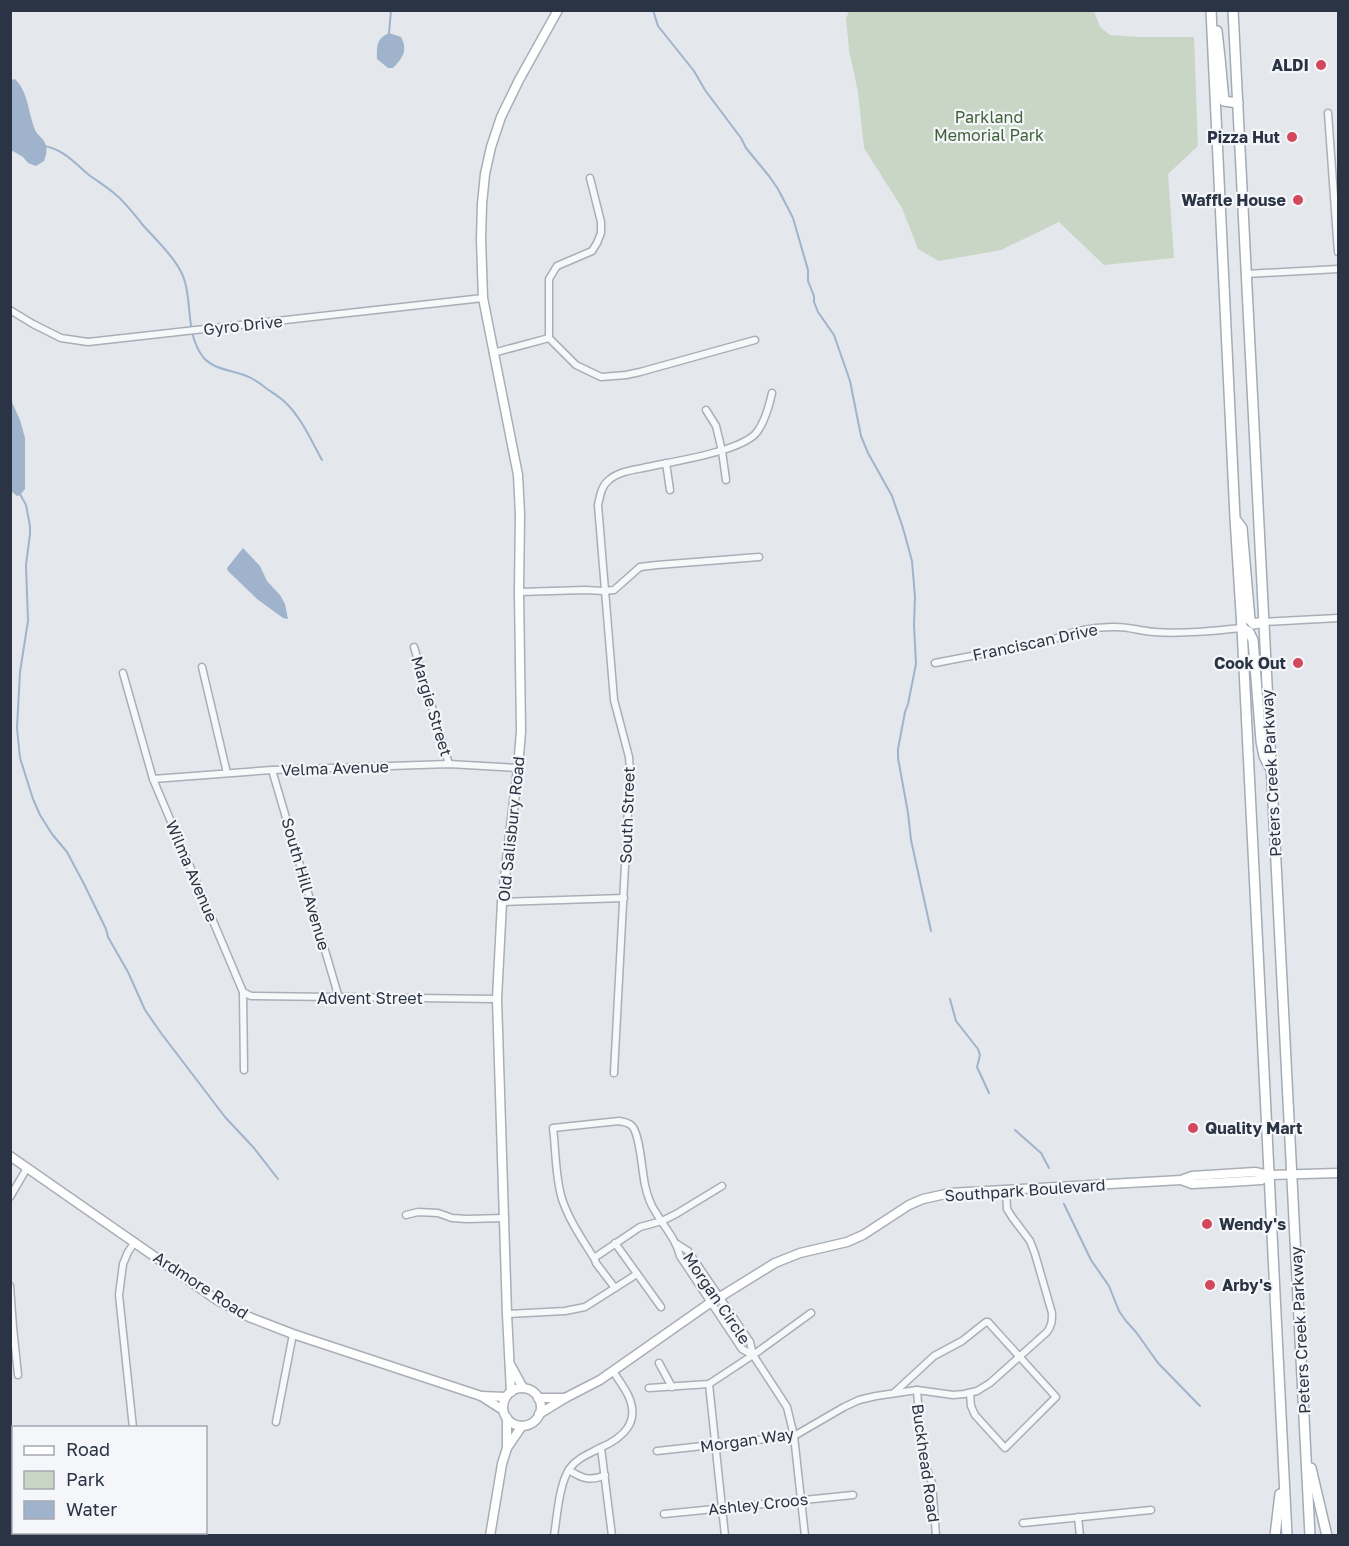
<svg xmlns="http://www.w3.org/2000/svg" width="1349" height="1546" font-family="'Golos Text',sans-serif">
<style>
.green{fill:#c9d6c5}
.water{fill:#9fb4cc}
.lines{fill:none;stroke-linecap:round;stroke-linejoin:round}
.stream{stroke:#9fb4cc;stroke-width:2}
.street-casing{stroke:#a9aeb7;stroke-width:9}
.secondary-casing{stroke:#a9aeb7;stroke-width:11}
.primary-casing{stroke:#a3abb8;stroke-width:12}
.street{stroke:#f7f8fa;stroke-width:6}
.secondary{stroke:#fff;stroke-width:8}
.primary{stroke:#fff;stroke-width:9}
.poi-dot{fill:#d1495b;stroke:#f4f6f9;stroke-width:2}
.labels{text-anchor:middle;dominant-baseline:central;stroke-width:4.5;stroke-linejoin:round;paint-order:stroke}
.poi-label{font-size:16px;font-weight:bold;fill:#2b3445;stroke:#f4f6f9;text-anchor:end}
.park-label{font-size:16px;fill:#3f6138;stroke:#f4f6f9}
.street-label{font-size:16px;fill:#2b3445;stroke:#f4f6f9}
</style>
<rect width="100%" height="100%" fill="#e4e7ec"/>
<polygon class="green" points="849,11 1094,11 1100,27 1110,35 1139,37 1194,37 1198,146 1168,174 1174,258 1104,265 1059,222 1001,250 939,261 918,249 902,208 864,148 858,92 849,50 846,19"/>
<g class="water">
<path d="M389,33L401,37C408,50 403,58 393,68H388L377,59C377,46 376,39 389,33Z"/>
<path d="M15,79C29,93 28,114 36,132C39,136 43,138 45,143C48,148 46,156 44,161L36,166L28,163L23,157L11,150V80Z"/>
<polygon points="11,400 20,420 25,438 25,489 20,495 17,496 12,492 11,488"/>
<polygon points="243,548 260,566 267,581 280,595 285,604 288,619 283,618 257,599 228,571 227,568"/>
</g>
<g class="lines">
<g class="stream">
<polyline points="653,10 658,26 694,71 705,90 741,138 746,148 769,176 778,189 793,218 808,270 808,281 814,296 814,302 818,312 834,335 850,381 861,436 868,453 892,496 903,528 912,561 915,597 914,625 916,664 908,704 905,712 898,749 898,758 908,813 911,840 931,931"/>
<polyline points="389,33 391,10"/>
<path d="M44,146C63,149 75,163 89,175C97,181 107,187 115,194C125,202 134,214 142,224C156,240 180,262 185,282C192,307 186,334 203,357C213,369 230,370 244,375C253,378 260,383 267,389C273,393 280,397 286,403C302,419 311,440 322,460"/>
<polyline points="20,494 26,505 30,526 30,534 26,565 28,621 20,672 17,728 20,758 33,799 40,815 52,834 67,852 84,884 106,929 108,937 128,972 145,1010 161,1033 225,1117 254,1148 278,1179"/>
<polyline points="950,999 956,1021 978,1049 980,1055 977,1067 989,1093"/>
<polyline points="1015,1130 1041,1153 1049,1168"/>
<polyline points="1064,1204 1091,1260 1109,1286 1119,1311 1126,1321 1136,1332 1158,1363 1200,1406"/>
</g>
<g class="street-casing">
<g id="street">
<polyline points="1328,113 1338,252"/>
<polyline points="1246,274 1338,269"/>
<polyline points="10,310 33,324 61,338 88,342 483,298"/>
<polyline points="549,338 549,279 557,266 592,251 597,243 601,233 601,222 590,178"/>
<polyline points="493,353 549,338 576,365 601,377 626,375 640,372 755,340"/>
<polyline points="706,410 716,426 722,451 726,480"/>
<polyline points="666,463 670,490"/>
<polyline points="519,592 585,590 604,591 614,590 640,567 657,565 759,557"/>
<polyline points="1263,622 1338,618"/>
<polyline points="414,647 449,764"/>
<path d="M935,663L1049,641C1071,631 1092,626 1117,627C1129,627 1141,631 1154,632C1183,634 1213,631 1242,628"/>
<polyline points="202,667 227,773"/>
<polyline points="123,673 153,779 243,992 244,1070"/>
<polyline points="272,770 339,998"/>
<polyline points="153,779 272,770 449,764 518,768"/>
<polyline points="502,902 624,898"/>
<polyline points="243,992 251,996 497,999"/>
<path d="M614,1073L630,771L629,757L614,700L598,505C600,497 601,486 609,480C618,472 632,470 643,468C669,462 742,452 757,432C765,421 769,407 772,393"/>
<path d="M722,1186L676,1214L662,1221L640,1227L594,1258C582,1239 569,1220 562,1199C555,1176 556,1151 553,1128L619,1121C624,1122 628,1122 632,1126C640,1134 642,1172 645,1185C647,1194 650,1204 655,1211C664,1227 676,1239 680,1256L742,1349L753,1355"/>
<polyline points="10,1197 27,1168"/>
<polyline points="406,1215 418,1212 438,1213 452,1218 467,1219 504,1218"/>
<polyline points="615,1243 661,1307"/>
<polyline points="677,1244 688,1251 750,1342 753,1355 787,1407 794,1436 805,1536"/>
<polyline points="594,1257 596,1263 615,1288"/>
<polyline points="10,1286 13,1327 18,1375"/>
<polyline points="507,1314 565,1311 585,1307 637,1274"/>
<polyline points="659,1363 672,1387"/>
<polyline points="709,1384 725,1536"/>
<polyline points="649,1388 709,1384 756,1353 811,1313"/>
<polyline points="917,1390 921,1442 926,1467 932,1483 936,1536"/>
<polyline points="894,1393 934,1356 962,1341 986,1322 988,1322 1056,1397 1005,1448 975,1415 971,1406 970,1393"/>
<polyline points="276,1422 293,1334"/>
<polyline points="133,1428 119,1295 123,1264 128,1252 135,1242"/>
<polyline points="601,1448 612,1536"/>
<path d="M657,1451L794,1436L844,1407L859,1400L876,1396L917,1390L953,1395L964,1394L977,1391L990,1383L1047,1332C1052,1325 1052,1321 1052,1313L1035,1254L1030,1241L1012,1217L1007,1209L1006,1190"/>
<path d="M569,1470C581,1478 590,1482 605,1475"/>
<polyline points="664,1514 853,1495"/>
<polyline points="1078,1517 1080,1536"/>
<polyline points="1023,1523 1151,1510"/>
<path d="M554,1536C557,1517 559,1483 570,1468C577,1458 589,1454 600,1448C623,1438 641,1422 628,1395C624,1387 618,1379 613,1371"/>
</g>
</g>
<g class="secondary-casing">
<g id="secondary">
<polyline points="10,1156 217,1300 249,1317 293,1334 481,1396 503,1410"/>
<polyline points="1181,1180 1192,1184 1229,1182 1261,1180 1269,1175"/>
<polyline points="511,1366 523,1388"/>
<circle cx="522" cy="1407" r="19"/>
<polyline points="511,1392 507,1314 497,999 502,902 518,768 521,731 519,592 520,514 518,475 483,298 481,239 482,204 485,174 491,147 501,117 519,80 558,10"/>
<polyline points="481,1396 506,1397"/>
<polyline points="538,1398 565,1398"/>
<polyline points="539,1414 565,1398 600,1380 707,1305 775,1263 800,1253 847,1242 863,1235 909,1205 923,1199 950,1193 1181,1180 1192,1176 1255,1172 1269,1175 1338,1173"/>
<polyline points="507,1418 507,1448"/>
<polyline points="490,1536 502,1464 507,1448 522,1426"/>
</g>
</g>
<g class="primary-casing">
<g id="primary">
<polyline points="1211,10 1235,518 1242,628 1287,1536"/>
<polyline points="1233,10 1310,1536"/>
<polyline points="1217,31 1220,58 1224,101 1238,103"/>
<polyline points="1236,520 1242,528 1250,620 1254,624 1263,622"/>
<polyline points="1242,628 1249,632 1253,640 1261,741 1264,756 1269,766"/>
<polyline points="1311,1468 1327,1536"/>
<polyline points="1275,1536 1280,1494"/>
</g>
</g>
<use href="#street" class="street"/>
<use href="#secondary" class="secondary"/>
<use href="#primary" class="primary"/>
</g>
<g class="poi-dot">
<circle cx="1321" cy="65" r="6"/>
<circle cx="1292" cy="137" r="6"/>
<circle cx="1298" cy="200" r="6"/>
<circle cx="1298" cy="663" r="6"/>
<circle cx="1193" cy="1128" r="6"/>
<circle cx="1207" cy="1224" r="6"/>
<circle cx="1210" cy="1285" r="6"/>
</g>
<g class="labels">
<g class="poi-label">
<text x="1309" y="65">ALDI</text>
<text x="1280" y="137">Pizza Hut</text>
<text x="1286" y="200">Waffle House</text>
<text x="1286" y="663">Cook Out</text>
<text x="1205" y="1128" text-anchor="start">Quality Mart</text>
<text x="1219" y="1224" text-anchor="start">Wendy's</text>
<text x="1222" y="1285" text-anchor="start">Arby's</text>
</g>
<g class="park-label">
<text x="989" y="117">Parkland<tspan x="989" dy="18">Memorial Park</tspan></text>
</g>
<g class="street-label">
<text transform="translate(243 325) rotate(-6)">Gyro Drive</text>
<text transform="translate(1035 642) rotate(-12)">Franciscan Drive</text>
<text transform="translate(432 706) rotate(73)">Margie Street</text>
<text transform="translate(335 768) rotate(-2)">Velma Avenue</text>
<text transform="translate(1271 773) rotate(-93)">Peters Creek Parkway</text>
<text transform="translate(627 815) rotate(-88)">South Street</text>
<text transform="translate(511 829) rotate(-84)">Old Salisbury Road</text>
<text transform="translate(192 871) rotate(67)">Wilma Avenue</text>
<text transform="translate(306 884) rotate(74)">South Hill Avenue</text>
<text x="370" y="998">Advent Street</text>
<text transform="translate(1025 1190) rotate(-4)">Southpark Boulevard</text>
<text transform="translate(201 1285) rotate(33)">Ardmore Road</text>
<text transform="translate(717 1298) rotate(56)">Morgan Circle</text>
<text transform="translate(1300 1330) rotate(-93)">Peters Creek Parkway</text>
<text transform="translate(747 1440) rotate(-8)">Morgan Way</text>
<text transform="translate(926 1463) rotate(82)">Buckhead Road</text>
<text transform="translate(758 1504) rotate(-6)">Ashley Croos</text>
</g>
</g>
<rect width="1349" height="1546" fill="none" stroke="#2b3445" stroke-width="24"/>
<rect x="12" y="1426" width="195" height="108" fill="#f4f6f9" stroke="#a4a8b1" stroke-width="1.5"/>
<rect x="24" y="1446" width="30" height="9" fill="#ffffff" stroke="#a4a8b1" stroke-width="1.5"/>
<text x="66" y="1456" font-size="18" fill="#2b3445">Road</text>
<rect x="24" y="1471" width="30" height="18" fill="#c9d6c5" stroke="#a4a8b1" stroke-width="1.5"/>
<text x="66" y="1486" font-size="18" fill="#2b3445">Park</text>
<rect x="24" y="1501" width="30" height="18" fill="#9fb4cc" stroke="#a4a8b1" stroke-width="1.5"/>
<text x="66" y="1516" font-size="18" fill="#2b3445">Water</text>
</svg>
